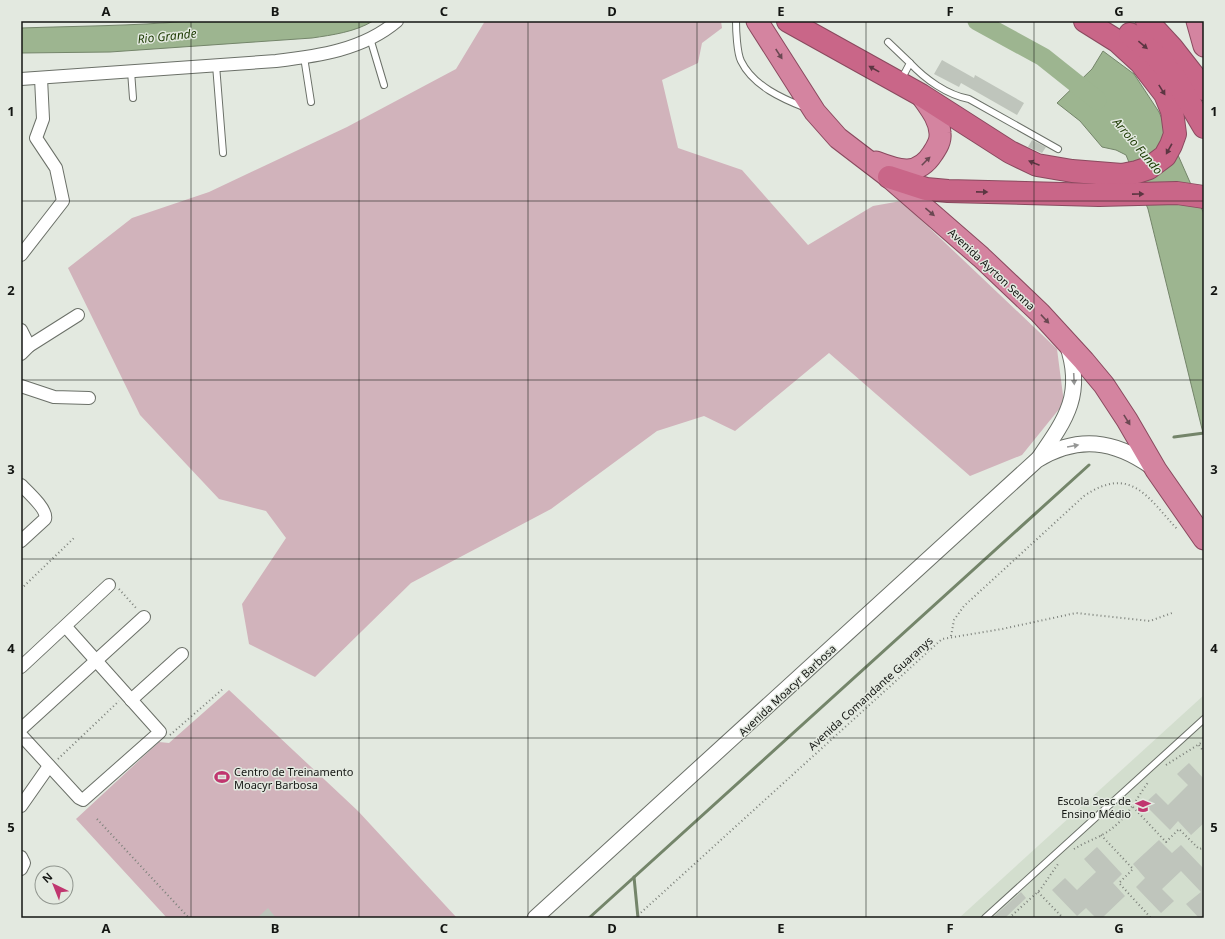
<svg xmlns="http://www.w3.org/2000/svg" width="1225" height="939" font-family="'Noto Sans',sans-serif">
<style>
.built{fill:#d3dece}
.green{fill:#d1b3bb}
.water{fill:#9db590;stroke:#74856a}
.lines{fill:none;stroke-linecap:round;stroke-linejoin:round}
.stream{stroke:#74856a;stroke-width:3}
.river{stroke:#9db590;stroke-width:19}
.building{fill:#bfc5bc}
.service-casing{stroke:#6b7068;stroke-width:8}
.minor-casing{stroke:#6b7068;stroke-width:14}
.tertiary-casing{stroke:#6b7068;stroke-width:17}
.trunk-casing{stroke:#8a4a5f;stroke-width:23}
.motorway-casing{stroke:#8a4a5f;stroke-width:24}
.path{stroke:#7c807a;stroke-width:2;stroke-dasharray:1 3;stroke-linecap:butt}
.service{stroke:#fff;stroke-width:6}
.minor{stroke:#fff;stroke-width:12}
.tertiary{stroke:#fff;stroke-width:15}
.trunk{stroke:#d484a0;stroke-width:21}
.motorway{stroke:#c96688;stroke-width:22}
.oneway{fill:#5c3642}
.oneway2{fill:#6a4852}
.oneway3{fill:#959695}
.grid{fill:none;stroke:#141613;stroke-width:1;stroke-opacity:0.55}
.labels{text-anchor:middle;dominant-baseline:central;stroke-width:3;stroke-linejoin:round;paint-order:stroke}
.street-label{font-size:11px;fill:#141613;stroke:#e3e9e0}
.poi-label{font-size:11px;fill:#141613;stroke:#e3e9e0;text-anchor:start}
.water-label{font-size:12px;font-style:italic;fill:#1b3901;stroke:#e3e9e0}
.neatline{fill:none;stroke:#141613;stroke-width:1.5}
.grid-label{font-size:13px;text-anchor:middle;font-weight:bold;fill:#141613}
</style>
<rect width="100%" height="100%" fill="#e3e9e0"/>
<polygon class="built" points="1204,695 1204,918 959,918"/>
<g class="green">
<polygon points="485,21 721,21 722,28 702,43 698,63 662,80 678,148 742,170 808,245 873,206 901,201 1057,349 1064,403 1022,455 970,476 829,353 735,431 704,416 657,431 551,509 411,583 315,677 249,644 242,604 286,538 266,511 219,499 140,415 68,268 132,218 209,192 347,127 456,69"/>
<polygon points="229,690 358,811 457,918 167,918 76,819 159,742 169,743"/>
</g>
<g class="water">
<path d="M189,21H373C355,32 332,35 312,38L110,52L21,53V28C77,26 133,26 189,21Z"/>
<polygon points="1103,51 1134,74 1159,112 1204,214 1204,437 1148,209 1126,155 1116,150 1102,147 1080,121 1057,103 1092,69"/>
</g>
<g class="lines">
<g class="stream">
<polyline points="1174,437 1204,433"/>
<polyline points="634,877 638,918"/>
<polyline points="589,918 1089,465"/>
</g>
<polyline class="river" points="977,21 1043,57 1097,100"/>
</g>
<g class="building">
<polygon points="942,60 974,78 975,75 1024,103 1017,115 961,83 959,87 934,74"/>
<polygon points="1032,140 1046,147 1042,153 1028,147"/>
<polygon points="1189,763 1204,779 1204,823 1191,835 1178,821 1170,830 1144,804 1156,793 1168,805 1188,785 1177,774"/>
<polygon points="1159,840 1172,853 1181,845 1204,869 1204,918 1199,918 1186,904 1201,892 1181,871 1162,889 1174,901 1161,913 1136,887 1145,878 1133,864"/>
<polygon points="1097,847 1122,874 1113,883 1125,896 1102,918 1096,918 1086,908 1077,916 1052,890 1065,878 1077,890 1096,872 1084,859"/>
<polygon points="1021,892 1026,898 1005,918 992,918"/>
<polygon points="268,908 276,918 257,918"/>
</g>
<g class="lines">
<g class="service-casing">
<g id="service">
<path d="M736,21C736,30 737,53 741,61C753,86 783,99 806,108"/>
<polyline points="370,38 384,85"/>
<polyline points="888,42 910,63 901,80"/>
<polyline points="304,57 311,102"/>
<path d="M910,63C925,79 947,95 969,99L1058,149"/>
<polyline points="216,65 223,153"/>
<polyline points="131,71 133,98"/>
<polyline points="985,918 1204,719"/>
</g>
</g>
<g class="minor-casing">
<g id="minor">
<path d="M21,79L276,61C318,56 363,50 397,21"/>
<polyline points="21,255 63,201 56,168 36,138 43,119 41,78"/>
<polyline points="21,330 29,346"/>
<polyline points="21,354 29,346 78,315"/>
<polyline points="21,386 54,397 89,398"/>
<path d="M21,485C28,492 48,510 45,519L21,541"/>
<polyline points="21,667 109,585"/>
<polyline points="131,700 182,654"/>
<polyline points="21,729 144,617"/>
<polyline points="21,735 79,798 83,800 160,732 66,627"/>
<polyline points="21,806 49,766"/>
<polyline points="21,857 24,863 21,869"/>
</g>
</g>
<g class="tertiary-casing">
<g id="tertiary">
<path d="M1039,458C1067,418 1084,393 1067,344"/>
<path d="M535,918L1037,460C1078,435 1114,440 1152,467"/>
</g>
</g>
<g class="trunk-casing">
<g id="trunk">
<polyline points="757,21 815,112 838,138 889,177 981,257 1040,313 1084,361 1104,385 1127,420 1156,470 1204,539"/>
<polyline points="1197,21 1204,46"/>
<path d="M876,162C899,171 918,177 933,153C937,147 941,141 940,133C939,118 929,107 921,95"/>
</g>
</g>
<g class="motorway-casing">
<g id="motorway">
<polyline points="788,21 921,95 1010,152 1037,165 1072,171 1122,175 1137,172 1149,168 1165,156 1171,145 1175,134 1172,111 1165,94 1141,63 1117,41 1085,21"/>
<polyline points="1147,21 1172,48 1204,89"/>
<polyline points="1130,34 1155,55 1175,78 1204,127"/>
<polyline points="889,177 926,189 948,191 1099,195 1177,193 1204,197"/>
</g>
</g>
<g class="path">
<polyline points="21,589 75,537"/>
<polyline points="119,589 137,609"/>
<path d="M951,636L954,620L964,606L1084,496C1131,464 1148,498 1178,530"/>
<polyline points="170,735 224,688"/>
<polyline points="1199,745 1204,752"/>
<polyline points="58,759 119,701"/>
<polyline points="1166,765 1204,741"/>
<polyline points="1133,807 1166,842 1179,829 1199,849 1204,848"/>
<polyline points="97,819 189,918"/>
<polyline points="1101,835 1133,869 1119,883 1151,918"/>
<path d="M1074,849C1085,842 1099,838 1110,830C1128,817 1136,799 1149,781"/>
<polyline points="1038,892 1063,918"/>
<polyline points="635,918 942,639 1002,629 1076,613 1150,621 1172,613"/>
<polyline points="1009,918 1040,890 1058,864"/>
</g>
<use href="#service" class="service"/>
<use href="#minor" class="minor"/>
<use href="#tertiary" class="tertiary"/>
<use href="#trunk" class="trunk"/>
<use href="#motorway" class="motorway"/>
</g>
<defs><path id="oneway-solid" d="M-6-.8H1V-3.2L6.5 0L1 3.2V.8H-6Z"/></defs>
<g class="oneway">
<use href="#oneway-solid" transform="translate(1143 45) rotate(40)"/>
<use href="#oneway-solid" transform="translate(874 69) rotate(-151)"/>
<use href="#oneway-solid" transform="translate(1162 90) rotate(58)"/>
<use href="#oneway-solid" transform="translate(1169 149) rotate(119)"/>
<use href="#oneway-solid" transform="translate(1034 163) rotate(-158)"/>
<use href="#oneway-solid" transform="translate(982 192) rotate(1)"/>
<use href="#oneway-solid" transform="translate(1138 194) rotate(-1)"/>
</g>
<g class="oneway2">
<use href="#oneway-solid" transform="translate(779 54) rotate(57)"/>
<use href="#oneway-solid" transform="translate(926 161) rotate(-45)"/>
<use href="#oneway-solid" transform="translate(930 212) rotate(40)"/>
<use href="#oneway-solid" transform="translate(1045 319) rotate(47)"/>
<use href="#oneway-solid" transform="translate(1127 420) rotate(58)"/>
</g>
<g class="oneway3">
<use href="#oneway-solid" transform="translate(1074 379) rotate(87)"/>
<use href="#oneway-solid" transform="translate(1073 446) rotate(-10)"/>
</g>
<path class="grid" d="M191,21V918M359,21V918M528,21V918M697,21V918M866,21V918M1034,21V918M21,201H1204M21,380H1204M21,559H1204M21,738H1204"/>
<defs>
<g id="stadium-bare" transform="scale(1.2)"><path d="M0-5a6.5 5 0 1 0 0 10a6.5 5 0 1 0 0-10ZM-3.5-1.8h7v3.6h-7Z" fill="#c0366f" stroke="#e3e9e0" stroke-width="2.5" paint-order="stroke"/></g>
<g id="school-bare" transform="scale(1.2)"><path d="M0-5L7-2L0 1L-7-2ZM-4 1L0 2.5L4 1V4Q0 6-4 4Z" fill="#c0366f" stroke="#e3e9e0" stroke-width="2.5" paint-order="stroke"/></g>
</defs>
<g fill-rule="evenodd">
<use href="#stadium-bare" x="222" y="777"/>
<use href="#school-bare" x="1143" y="806"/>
</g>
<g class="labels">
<g class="street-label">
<text transform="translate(992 269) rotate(43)">Avenida Ayrton Senna</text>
<text transform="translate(787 690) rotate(-43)">Avenida Moacyr Barbosa</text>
<text transform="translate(870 693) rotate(-42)">Avenida Comandante Guaranys</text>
</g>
<g class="poi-label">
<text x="234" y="771">Centro de Treinamento<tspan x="234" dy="13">Moacyr Barbosa</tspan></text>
<text x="1131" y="800" text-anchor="end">Escola Sesc de<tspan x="1131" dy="13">Ensino Médio</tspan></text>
</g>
<g class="water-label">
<text transform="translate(167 36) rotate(-6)">Rio Grande</text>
<text transform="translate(1138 146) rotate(50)">Arroio Fundo</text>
</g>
</g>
<rect width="1225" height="939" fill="none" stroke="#e3e9e0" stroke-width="44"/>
<g transform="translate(54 885) rotate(317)"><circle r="19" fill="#e3e9e0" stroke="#90958e"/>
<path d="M0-3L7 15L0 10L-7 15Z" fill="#c0366f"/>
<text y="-6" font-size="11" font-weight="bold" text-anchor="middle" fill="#141613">N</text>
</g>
<rect x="22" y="22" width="1181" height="895" class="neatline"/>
<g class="grid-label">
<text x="106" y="16">A</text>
<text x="275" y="16">B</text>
<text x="444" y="16">C</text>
<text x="612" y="16">D</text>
<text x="781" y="16">E</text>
<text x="950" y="16">F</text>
<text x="1119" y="16">G</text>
<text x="11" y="116">1</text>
<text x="1214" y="116">1</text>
<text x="11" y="295">2</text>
<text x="1214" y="295">2</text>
<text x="11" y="474">3</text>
<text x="1214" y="474">3</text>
<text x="11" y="653">4</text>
<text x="1214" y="653">4</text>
<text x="11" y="832">5</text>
<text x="1214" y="832">5</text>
<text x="106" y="933">A</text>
<text x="275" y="933">B</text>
<text x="444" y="933">C</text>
<text x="612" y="933">D</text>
<text x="781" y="933">E</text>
<text x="950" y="933">F</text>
<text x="1119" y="933">G</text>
</g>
</svg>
